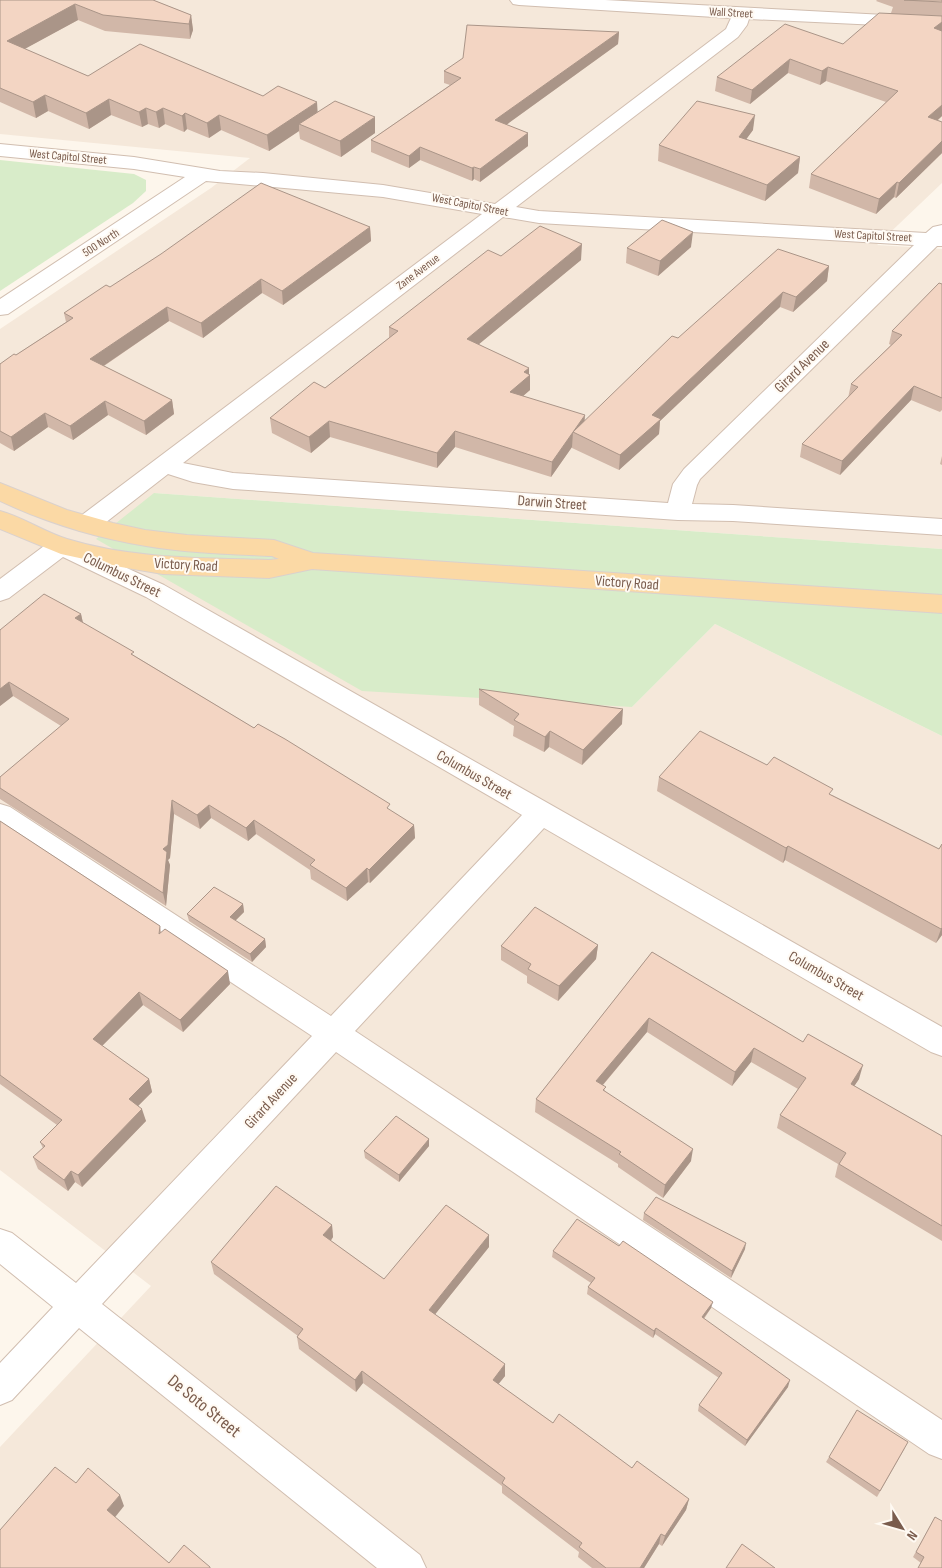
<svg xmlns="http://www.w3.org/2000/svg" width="942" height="1568" font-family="'Sofia Sans Condensed',sans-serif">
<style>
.residential{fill:#f5e8da}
.green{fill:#d8ecc9}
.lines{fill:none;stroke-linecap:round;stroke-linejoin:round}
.minor-casing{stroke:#d1beb0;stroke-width:2}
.major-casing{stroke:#dad1cd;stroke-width:2}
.minor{fill:#fff;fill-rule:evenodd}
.major{fill:#fbd9a5;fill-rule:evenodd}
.wall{fill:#d1b7a8}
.shaded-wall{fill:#aa9588}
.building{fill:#f3d5c3;stroke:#aa9588}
.labels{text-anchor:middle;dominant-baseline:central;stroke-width:4;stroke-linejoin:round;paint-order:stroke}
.far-street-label{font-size:12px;fill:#7a5c4d;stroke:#fffaf3}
.street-label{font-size:15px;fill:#7a5c4d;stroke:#fffaf3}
.near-street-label{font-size:18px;fill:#7a5c4d;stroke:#fffaf3}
</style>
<rect width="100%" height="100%" fill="#fdf6ec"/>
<polygon class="residential" points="0,0 942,0 942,183 877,245 942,249 942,549 154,493 632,707 715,624 942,736 942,1568 0,1568 0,1447 151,1286 0,1170 0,329 211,188 250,158 0,134"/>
<g class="green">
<polygon points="0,160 134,174 146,180 146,191 133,203 0,291"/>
<polygon points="154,493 942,549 942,736 715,624 632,707 362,691 96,539"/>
</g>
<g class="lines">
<g class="minor-casing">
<g id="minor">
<path d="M510,0H605L942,18V28L749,19L747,25L738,37L516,207L539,211L926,233L933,227L942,225V246H937L700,479L697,485L692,504L733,505L942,519V535L733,521L678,520L233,489L193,482L168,474L96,530L87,532L78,530L75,524L78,518L482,214L383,197L206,181L8,314L0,315V299L185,177L134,169L0,156V144L134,157L220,171L263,173L383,185L495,204L726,29L731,18L519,5L513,4ZM503,217L539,223L914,245L684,469L673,484L668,503L233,473L183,463Z"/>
<polygon points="61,538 164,585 942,1027 942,1056 931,1052 544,828 355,1031 942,1420 942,1459 929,1454 336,1052 102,1304 420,1555 426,1568 377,1568 79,1328 12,1400 0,1405 0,1363 53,1307 0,1264 0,1229 12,1233 76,1283 312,1036 0,829 0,804 10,807 331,1016 522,815 146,597 63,557 9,598 0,601 0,579 52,540"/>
</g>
</g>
<g class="major-casing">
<path id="major" d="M0,483L67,510L113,523L145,530L187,535L274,540L313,553L942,595V613L312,569L269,578L163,574L121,567L61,554L0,529V511C23,517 44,532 67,539C132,559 202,558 269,560L279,559L272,556C230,554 187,553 146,546C96,538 45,522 0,501Z"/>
</g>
<use href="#minor" class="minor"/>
<use href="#major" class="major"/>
</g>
<g class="wall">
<polygon points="0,0 153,0 191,15 193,30 190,39 105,31 78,20 24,49 88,76 263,96 318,112 375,133 341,157 300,139 299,131 269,151 221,130 209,138 187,129 184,132 165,124 159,128 148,124 142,127 111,115 89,129 48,111 36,118 0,102"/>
<polygon points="877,0 942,0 942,116 938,120 942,122 942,153 896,198 894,197 876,214 809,188 811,174 886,102 826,81 820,85 788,73 750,104 715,91 717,77 843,44 891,13 893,7 876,1"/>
<polygon points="619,32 618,44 506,125 528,133 528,146 480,182 474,179 472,181 420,160 409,168 371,152 371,140 450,85 444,83 444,71"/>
<polygon points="753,130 746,139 800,157 798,173 765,201 658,161 659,145"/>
<polygon points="370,227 371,241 283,305 262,293 203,338 169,321 104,366 172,400 174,414 146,435 108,415 73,440 48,427 14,451 0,443 0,364 16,355 66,322 64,313 110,287"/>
<polygon points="691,247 658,276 626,263 627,248"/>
<polygon points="501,256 581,260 479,344 529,374 530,390 523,396 584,422 678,338 829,266 827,281 793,312 780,307 660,421 659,434 619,470 572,448 572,447 551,477 455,447 437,468 330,437 311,453 272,433 270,418 325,388 389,338 389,327"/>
<polygon points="942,284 942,410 940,412 911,400 840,475 800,457 802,444 848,398 851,384 891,345 889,344 892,331"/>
<polygon points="942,456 942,465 940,464"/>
<polygon points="81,614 83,623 135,656 414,825 415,838 370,883 368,882 347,901 311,879 310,870 256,834 248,841 211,818 200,829 174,814 170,858 168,860 170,865 166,906 0,799 0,777 61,726 13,696 0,706 0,630"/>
<polygon points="479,689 622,724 582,765 549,747 544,752 513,736 514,726 479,705"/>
<polygon points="659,777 832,795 939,849 942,844 942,935 936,943 785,860 783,863 657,791"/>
<polygon points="0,821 160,926 161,932 230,984 183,1032 143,1005 102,1046 149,1079 152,1092 138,1106 146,1121 82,1187 75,1182 68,1191 38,1169 33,1157 43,1148 40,1142 57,1125 0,1084"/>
<polygon points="243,904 244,912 235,921 265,939 266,947 252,962 189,921 187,914"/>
<polygon points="598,945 596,959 558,1001 527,983 527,976 501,960 501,946"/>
<polygon points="652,952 859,1079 854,1086 942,1136 942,1241 835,1177 838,1164 777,1128 780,1115 798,1089 751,1062 732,1086 647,1032 603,1085 605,1091 691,1161 663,1198 618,1167 618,1164 535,1112 536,1099"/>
<polygon points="429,1139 429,1146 399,1182 365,1158 364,1151"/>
<polygon points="644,1213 745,1249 731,1278 643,1220"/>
<polygon points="332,1225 333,1237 331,1241 384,1279 489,1247 435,1314 505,1376 498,1384 553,1423 632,1468 689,1499 686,1510 662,1546 659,1544 644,1568 592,1568 578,1557 579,1552 502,1493 502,1486 363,1383 356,1392 299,1349 297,1337 298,1336 214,1274 211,1262"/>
<polygon points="553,1251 711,1308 704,1319 788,1387 745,1446 698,1411 699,1405 719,1378 655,1334 653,1338 587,1294 588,1287 591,1283 552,1257"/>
<polygon points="905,1448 877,1497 826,1462 829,1457"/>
<polygon points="935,1517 942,1568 921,1563 913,1557"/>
</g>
<g class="shaded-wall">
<polygon points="75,4 78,20 10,57 7,41"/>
<polygon points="191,15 193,30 190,39 189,24"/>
<polygon points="942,22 942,33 934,28"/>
<polygon points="619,32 618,44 495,133 495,120"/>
<polygon points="790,59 788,73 750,104 752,90"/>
<polygon points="828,67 826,81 820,85 822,71"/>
<polygon points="45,95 48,111 36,118 33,102"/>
<polygon points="109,99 111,115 89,129 86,113"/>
<polygon points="317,102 318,118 299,124 299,131 269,151 267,135"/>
<polygon points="942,105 942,116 925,131 928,117"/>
<polygon points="146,108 148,124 142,127 139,112"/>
<polygon points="163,108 165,124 159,128 156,112"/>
<polygon points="185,113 187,129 184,132 182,116"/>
<polygon points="219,115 221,130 209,138 207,123"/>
<polygon points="755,115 753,130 737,152 739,137"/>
<polygon points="375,117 375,133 341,157 340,141"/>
<polygon points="528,133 528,146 480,182 480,169"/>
<polygon points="942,141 942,153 896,198 899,183"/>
<polygon points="420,147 420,160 409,168 409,156"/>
<polygon points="800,157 798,173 765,201 767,185"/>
<polygon points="474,167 474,179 472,181 472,168"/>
<polygon points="897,182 894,197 876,214 879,199"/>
<polygon points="370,227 371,241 283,305 282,291"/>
<polygon points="693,232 691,247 658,276 660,261"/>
<polygon points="582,244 581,260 467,354 467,339"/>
<polygon points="829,266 827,281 793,312 796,297"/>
<polygon points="261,279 262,293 203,338 201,323"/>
<polygon points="783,292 780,307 660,421 659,434 619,470 620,455 652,415"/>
<polygon points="167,307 169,321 93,373 90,359"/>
<polygon points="529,368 529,376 530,375 530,390 509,408 510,392 524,372"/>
<polygon points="914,386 911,400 840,475 842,461"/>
<polygon points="172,400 174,414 146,435 144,421"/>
<polygon points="105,401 108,415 73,440 70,426"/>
<polygon points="45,413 48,427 14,451 11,437"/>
<polygon points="585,415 584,431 573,432 572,447 551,477 552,462"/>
<polygon points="329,421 330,437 311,453 309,437"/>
<polygon points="455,431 455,447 437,468 437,453"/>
<polygon points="81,614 84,628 75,618"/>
<polygon points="9,682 13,696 0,706 0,689"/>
<polygon points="623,709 622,724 582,765 583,750"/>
<polygon points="550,731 549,747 544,752 545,737"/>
<polygon points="172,800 174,814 170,858 168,860 170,865 166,906 163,893 163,849"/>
<polygon points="209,805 211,818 200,829 197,815"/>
<polygon points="254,820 256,834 248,841 246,828"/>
<polygon points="414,825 415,838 370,883 369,870"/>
<polygon points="788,846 785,860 783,863 786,848"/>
<polygon points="367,868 368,882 347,901 346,888"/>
<polygon points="243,904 244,912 231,925 230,917"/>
<polygon points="942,928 942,935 936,943 941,929"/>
<polygon points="265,939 266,947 252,962 250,954"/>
<polygon points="598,945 596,959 558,1001 559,986"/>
<polygon points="228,971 230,984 183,1032 180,1020"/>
<polygon points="139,992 143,1005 96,1052 93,1039"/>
<polygon points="649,1018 647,1032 595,1094 596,1081"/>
<polygon points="754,1048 751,1062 732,1086 735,1072"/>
<polygon points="863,1065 859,1079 847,1097 851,1084"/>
<polygon points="149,1079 152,1092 133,1111 129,1099"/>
<polygon points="142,1109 146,1121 82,1187 78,1175"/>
<polygon points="429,1139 429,1146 399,1182 399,1175"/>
<polygon points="693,1149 691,1161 663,1198 665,1185"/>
<polygon points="71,1171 75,1182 68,1191 64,1180"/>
<polygon points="332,1225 333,1237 325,1248 323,1235"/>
<polygon points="489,1235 489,1247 429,1322 429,1310"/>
<polygon points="746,1243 745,1249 731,1278 732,1271"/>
<polygon points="713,1302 711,1308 700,1323 702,1317"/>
<polygon points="656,1328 655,1334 653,1338 654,1331"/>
<polygon points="505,1364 505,1376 493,1391 493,1380"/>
<polygon points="362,1371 363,1383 356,1392 355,1380"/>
<polygon points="790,1380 788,1387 745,1446 747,1440"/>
<polygon points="120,1495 124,1506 112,1521 107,1510"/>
<polygon points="689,1499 686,1510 662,1546 665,1536"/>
<polygon points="661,1534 659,1544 644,1568 640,1568"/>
</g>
<g class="building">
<polygon points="0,0 153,0 191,15 189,24 103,15 75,4 7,41 88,76 140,44 263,96 278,86 317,102 267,135 219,115 207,123 185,113 182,116 163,108 156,112 146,108 139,112 109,99 86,113 45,95 33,102 0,88"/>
<polygon points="904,0 942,0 942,2"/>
<polygon points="879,13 942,16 942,22 934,28 942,31 942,105 928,117 942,122 942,141 899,183 897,182 879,199 811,174 898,91 828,67 822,71 790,59 752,90 717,77 785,24 843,44"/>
<polygon points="467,25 619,32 495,120 528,133 480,169 474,167 472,168 420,147 409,156 371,140 461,78 444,71 463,58"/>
<polygon points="335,101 375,117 340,141 299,124"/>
<polygon points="697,101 755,115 739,137 800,157 767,185 659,145"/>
<polygon points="261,183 370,227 282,291 261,279 201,323 167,307 90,359 172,400 144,421 105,401 70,426 45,413 11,437 0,431 0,364 14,354 16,355 73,318 64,313 106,285 110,287 161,254"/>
<polygon points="662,220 693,232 660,261 627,248"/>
<polygon points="540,226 582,244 467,339 529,368 524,372 530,375 510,392 585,415 552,462 455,431 437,453 329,421 309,437 270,418 314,382 325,388 398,331 389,327 488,250 501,256"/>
<polygon points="778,249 829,266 796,297 783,292 652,415 661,419 620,455 573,432 672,336 678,338"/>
<polygon points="939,283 942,284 942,398 914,386 842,461 802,444 858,387 851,384 902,335 892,331"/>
<polygon points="44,594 81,614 75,618 134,652 131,654 254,728 258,724 285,739 390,804 387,808 414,825 369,870 367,868 346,888 310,865 315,860 254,820 246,828 209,805 197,815 172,800 168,845 163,849 167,852 163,893 0,788 0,777 69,719 9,682 0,689 0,630"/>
<polygon points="479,689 623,709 583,750 550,731 545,737 514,720 519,714"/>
<polygon points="700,731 767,765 774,757 833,789 829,794 939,849 942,844 942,928 941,929 788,846 786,848 659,777"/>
<polygon points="0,821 160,926 159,934 165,929 228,971 180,1020 139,992 93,1039 149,1079 129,1099 142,1109 78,1175 71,1171 64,1180 33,1157 45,1146 40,1142 62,1120 0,1075"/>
<polygon points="214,887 243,904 230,917 265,939 250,954 187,914"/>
<polygon points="535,907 598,945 559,986 528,969 531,964 501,946"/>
<polygon points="652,952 803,1042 808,1034 863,1065 851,1084 942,1136 942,1226 839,1164 846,1153 780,1115 806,1078 754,1048 735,1072 649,1018 596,1081 606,1087 603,1090 693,1149 665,1185 619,1154 621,1152 536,1099"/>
<polygon points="396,1116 429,1139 399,1175 364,1151"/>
<polygon points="276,1186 332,1225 323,1235 384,1279 446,1205 489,1235 429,1310 505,1364 493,1380 553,1423 559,1414 632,1468 637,1461 689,1499 665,1536 661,1534 640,1568 606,1568 579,1547 582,1543 502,1483 505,1478 362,1371 355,1380 297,1337 303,1329 211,1262"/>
<polygon points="656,1197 746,1243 732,1271 644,1213"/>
<polygon points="577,1219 619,1246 623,1241 713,1302 702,1317 790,1380 747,1440 699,1405 722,1373 656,1328 654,1331 588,1287 595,1278 553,1251"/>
<polygon points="857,1410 908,1442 880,1491 829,1457"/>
<polygon points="55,1467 76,1483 88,1468 120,1495 107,1510 169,1563 184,1545 210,1567 210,1568 0,1568 0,1530"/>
<polygon points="935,1517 942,1521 942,1568 918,1568 924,1557 916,1552"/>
<polygon points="742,1544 775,1568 726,1568"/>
</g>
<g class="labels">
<g class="far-street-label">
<text transform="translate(731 13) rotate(3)">Wall Street</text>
<text transform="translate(68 157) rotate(5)">West Capitol Street</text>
<text transform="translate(470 205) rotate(11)">West Capitol Street</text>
<text transform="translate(873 236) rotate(3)">West Capitol Street</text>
<text transform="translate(101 243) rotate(-33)">500 North</text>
<text transform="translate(418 272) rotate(-37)">Zane Avenue</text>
</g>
<g class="street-label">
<text transform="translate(802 366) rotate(-44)">Girard Avenue</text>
<text transform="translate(552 503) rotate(4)">Darwin Street</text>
<text transform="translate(186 565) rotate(3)">Victory Road</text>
<text transform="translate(122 575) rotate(26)">Columbus Street</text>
<text transform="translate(627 583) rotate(4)">Victory Road</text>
<text transform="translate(474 775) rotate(30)">Columbus Street</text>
<text transform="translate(826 976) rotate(30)">Columbus Street</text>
<text transform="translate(271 1101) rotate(-47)">Girard Avenue</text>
</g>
<g class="near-street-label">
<text transform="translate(204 1406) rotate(39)">De Soto Street</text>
</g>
</g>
<g transform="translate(902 1528) rotate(127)" stroke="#fffaf3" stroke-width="4" paint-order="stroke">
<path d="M0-4L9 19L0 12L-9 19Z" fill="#7a5c4d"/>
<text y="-8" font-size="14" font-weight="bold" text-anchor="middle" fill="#7a5c4d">N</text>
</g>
</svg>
